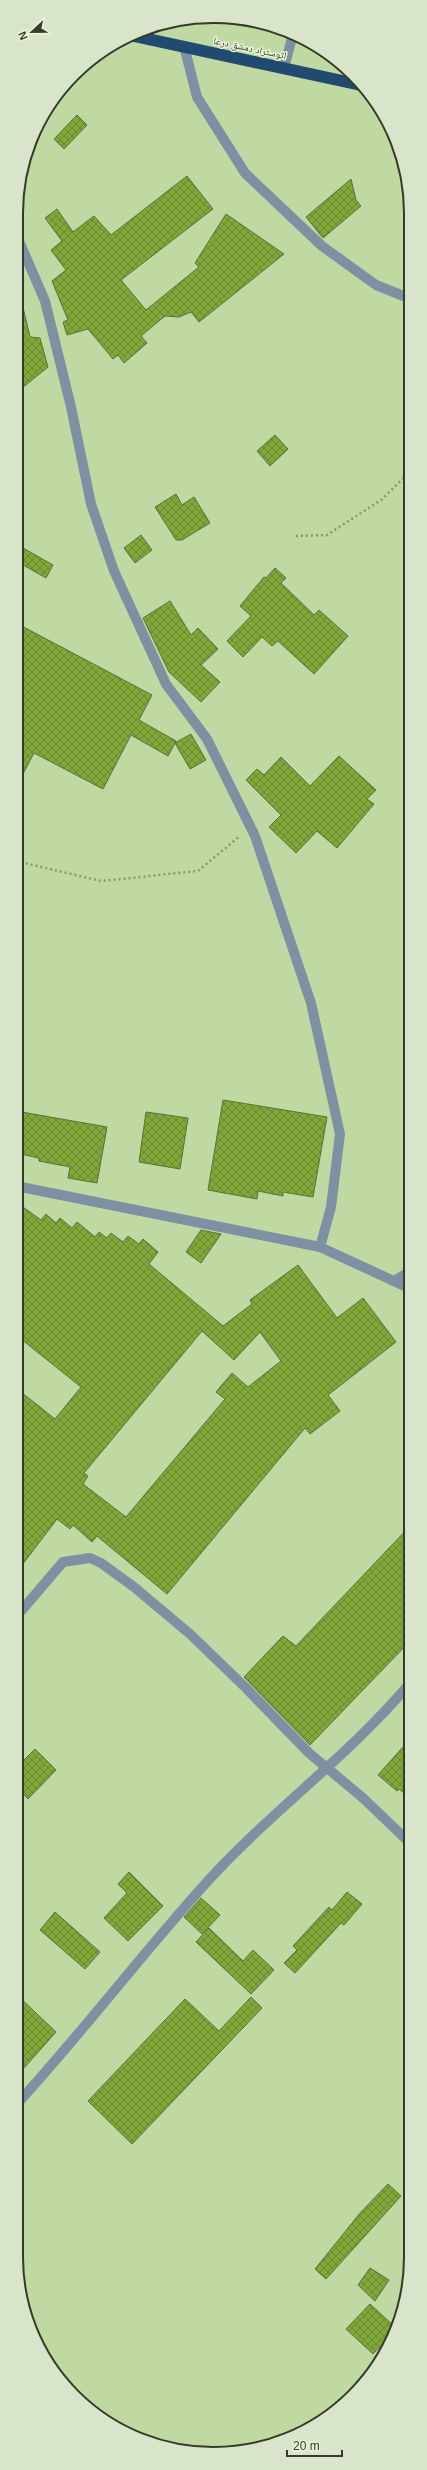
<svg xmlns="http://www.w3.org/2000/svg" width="427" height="2470" font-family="Helvetica,'Noto Naskh Arabic',sans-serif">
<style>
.building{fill:url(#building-cross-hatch);stroke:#5b703d;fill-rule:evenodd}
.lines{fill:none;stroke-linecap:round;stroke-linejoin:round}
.path{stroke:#87996f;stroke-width:2.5;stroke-dasharray:2 3;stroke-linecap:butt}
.minor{stroke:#7e91a3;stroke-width:10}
.highway{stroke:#204a6f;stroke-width:12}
.labels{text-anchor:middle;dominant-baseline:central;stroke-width:3;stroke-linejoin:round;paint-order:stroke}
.street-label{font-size:10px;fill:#323c26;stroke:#e7f4d8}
.rim{fill:none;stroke:#323c26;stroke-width:2}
</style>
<defs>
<pattern id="building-cross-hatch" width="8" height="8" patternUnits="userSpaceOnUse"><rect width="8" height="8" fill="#80a839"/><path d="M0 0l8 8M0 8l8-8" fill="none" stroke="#698a30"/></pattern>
</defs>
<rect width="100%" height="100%" fill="#c0d8a1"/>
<g class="building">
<polygon points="77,115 87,125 64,149 54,139"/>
<polygon points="187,176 213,209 121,280 146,310 199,267 195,263 226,214 284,254 199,322 191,312 179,317 165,316 141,336 147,343 124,363 118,355 113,359 88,329 67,335 63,322 68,320 52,281 66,270 51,250 62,241 45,218 57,209 73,232 94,216 111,235"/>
<polygon points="351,179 356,200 361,206 323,238 306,217"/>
<polygon points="22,303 30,337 40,338 48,367 16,393 16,304"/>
<polygon points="275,435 288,449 270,466 257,451"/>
<polygon points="176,494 182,505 194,497 210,523 182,540 176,540 155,507"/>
<polygon points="141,535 152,550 135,563 124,548"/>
<polygon points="16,544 53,565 46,578 16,561"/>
<polygon points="275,568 286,578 281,583 314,615 319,610 348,636 314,674 278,641 272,646 262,637 243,657 227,641 251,616 240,606 264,577 266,578"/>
<polygon points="170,601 191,635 198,628 218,649 201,665 220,682 201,702 169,672 143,618"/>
<polygon points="16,623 152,695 139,720 176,741 175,743 191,734 206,760 190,769 175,743 168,756 131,735 103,789 34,753 16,787"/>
<polygon points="339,756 376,790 367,799 374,804 337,848 317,831 296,853 269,827 281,815 246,780 257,769 264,775 281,757 310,786"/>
<polygon points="223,1100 327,1117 313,1197 283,1192 283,1196 258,1191 257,1199 208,1190"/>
<polygon points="16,1111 107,1127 97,1183 68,1178 70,1167 39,1161 39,1158 16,1153"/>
<polygon points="146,1112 188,1118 180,1169 139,1162"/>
<path d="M16,1202L41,1220L46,1214L56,1223L60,1218L72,1228L77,1222L95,1237L99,1232L107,1238L111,1233L123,1242L128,1236L139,1244L143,1239L158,1252L149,1264L223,1326L252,1304L250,1300L298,1265L337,1318L363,1298L396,1342L328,1395L340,1411L310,1434L305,1428L167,1594L97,1536L92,1542L73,1525L70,1529L57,1519L16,1573V1388L55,1419L81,1387L16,1335ZM202,1331L234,1360L260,1332L281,1361L248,1387L232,1373L216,1392L225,1399L126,1517L83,1484L88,1476L84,1473Z"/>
<polygon points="201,1230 221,1234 201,1263 186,1252"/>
<polygon points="411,1525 411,1640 310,1745 244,1677 283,1636 296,1646"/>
<polygon points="411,1738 411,1799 399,1789 397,1791 378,1775"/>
<polygon points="35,1749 56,1770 28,1799 16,1787 16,1768"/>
<polygon points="129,1872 163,1906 128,1941 104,1918 127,1893 118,1884"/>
<polygon points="347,1892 362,1904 344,1925 341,1923 295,1973 284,1963 297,1950 293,1946 329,1907 332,1910"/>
<polygon points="201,1898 220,1915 202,1934 184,1917"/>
<polygon points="55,1912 100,1952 85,1969 40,1930"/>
<polygon points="209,1928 243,1961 253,1950 274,1970 251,1994 196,1942"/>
<polygon points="16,1994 56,2032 16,2077"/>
<polygon points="251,1997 262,2008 132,2144 88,2101 185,1999 219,2031"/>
<polygon points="388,2184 401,2196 326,2279 315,2269 361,2212"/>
<polygon points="370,2268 389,2280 375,2301 358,2285"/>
<polygon points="370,2304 395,2327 394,2332 373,2354 346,2329"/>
</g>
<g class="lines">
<g class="path">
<polyline points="296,536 327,535 381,500 411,471"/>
<polyline points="16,861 101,881 198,871 240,836"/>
</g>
<g class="minor">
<polyline points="184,46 197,97 245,173 322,246 376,285 411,299"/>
<polyline points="284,68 293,34"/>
<polyline points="16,234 45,301 71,407 91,504 114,571 166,684 207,739 255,836 311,1003 340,1134 331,1207 320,1247"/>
<polyline points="16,1186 320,1247 411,1289"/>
<polyline points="394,1281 411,1271"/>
<polyline points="16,1617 63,1562 90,1558 101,1563 134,1587 190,1634 246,1688 309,1753 363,1798 411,1844"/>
<path d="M16,2105C82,2033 141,1955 206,1883C270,1812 349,1756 411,1682"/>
</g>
<polyline class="highway" points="134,36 361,85"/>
</g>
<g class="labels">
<g class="street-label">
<text transform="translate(250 48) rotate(12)">اتوستراد دمشق درعا</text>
</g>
</g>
<path d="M0 0H427V2470H0ZM213 23H214A190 190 0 0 1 404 213V2257A190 190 0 0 1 214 2447H213A190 190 0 0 1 23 2257V213A190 190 0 0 1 213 23Z" fill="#d9e5ca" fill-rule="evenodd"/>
<path class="rim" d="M213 23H214A190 190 0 0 1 404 213V2257A190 190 0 0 1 214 2447H213A190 190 0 0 1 23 2257V213A190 190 0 0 1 213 23Z"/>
<g transform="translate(32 32) rotate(248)" stroke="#e7f4d8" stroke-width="3" paint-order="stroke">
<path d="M0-3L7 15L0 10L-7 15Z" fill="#323c26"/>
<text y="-6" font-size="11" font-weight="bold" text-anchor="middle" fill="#323c26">N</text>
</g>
<path d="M287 2450v6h55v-6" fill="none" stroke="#323c26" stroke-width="2"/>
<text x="293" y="2450" font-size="12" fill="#323c26" stroke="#e7f4d8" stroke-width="3" paint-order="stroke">20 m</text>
</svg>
